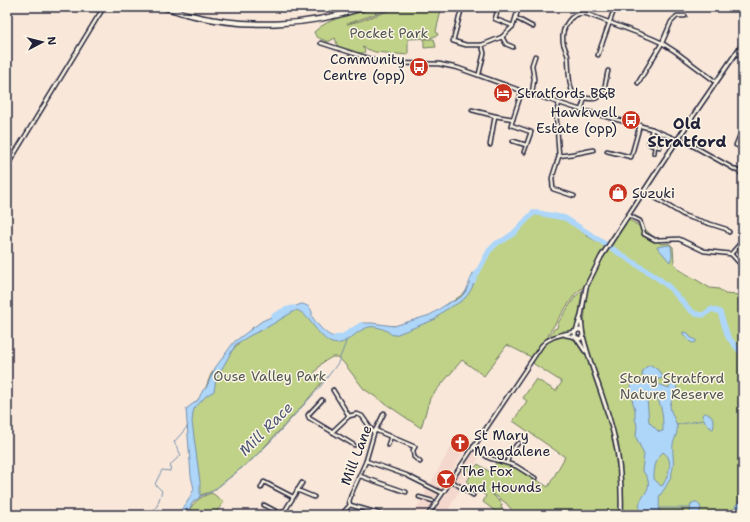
<svg xmlns="http://www.w3.org/2000/svg" width="750" height="522" font-family="'Shantell Sans',sans-serif">
<style>
.built{fill:#f5d8cd}
.green{fill:#bfd287;stroke:#707a61;fill-rule:evenodd}
.water{fill:#aed6f9;stroke:#768ead;fill-rule:evenodd}
.lines{fill:none;stroke-linecap:round;stroke-linejoin:round}
.stream{stroke:#768ead;stroke-width:1}
.river{stroke:#aed6f9;stroke-width:5.5}
.pedestrian-casing{stroke:#22223b;stroke-width:5}
.minor-casing{stroke:#22223b;stroke-width:5.5}
.tertiary-casing{stroke:#22223b;stroke-width:6}
.primary-casing{stroke:#22223b;stroke-width:7}
.pedestrian{stroke:#fcf5e5;stroke-width:2}
.minor{stroke:#fcf5e5;stroke-width:2.5}
.tertiary{stroke:#fcf5e5;stroke-width:3}
.primary{stroke:#fcf5e5;stroke-width:4}
.labels{text-anchor:middle;dominant-baseline:central;stroke-width:3;stroke-linejoin:round;paint-order:stroke}
.park-label{font-size:14px;fill:#515752;stroke:#fcf5e5}
.poi-label{font-size:14px;fill:#22223b;stroke:#fcf5e5;text-anchor:start}
.street-label{font-size:14px;fill:#22223b;stroke:#fcf5e5}
.water-label{font-size:15px;font-style:italic;fill:#4c5874;stroke:#fcf5e5}
.quarter-label{font-size:16px;font-weight:bold;fill:#22223b;stroke:#fcf5e5}
</style>
<rect width="100%" height="100%" fill="#f9e8da"/>
<filter id="ink" filterUnits="userSpaceOnUse"><feTurbulence type="fractalNoise" baseFrequency=".025" numOctaves="2"/><feDisplacementMap in="SourceGraphic" scale="8" xChannelSelector="R" yChannelSelector="G"/><feConvolveMatrix kernelMatrix="1 2 1 2 8 2 1 2 1" color-interpolation-filters="sRGB"/></filter>
<g filter="url(#ink)">
<g class="built">
<polygon points="458,434 470,442 425,515 398,515 401,510 409,514 414,513"/>
<polygon points="473,449 481,455 445,515 433,515"/>
</g>
<g class="green">
<path d="M376,7H395L347,24L360,21L399,7H442L436,31L438,35L430,38L408,39V55L375,52L362,47L365,50L364,53C356,54 346,49 338,47L335,38L328,42C323,39 316,39 314,32C330,16 356,15 376,7Z"/>
<polygon points="424,39 434,39 436,47 424,48"/>
<path d="M550,214L568,219L587,236L607,247L626,218L646,230L661,244L669,243L673,247L674,263L680,270L710,288L719,289L725,294L740,295L743,298V515H516L506,503L490,492L502,504L501,508L509,513L506,515H498L499,514L483,502L486,496L467,482L471,474L468,470L469,467L473,470L478,464L490,472L500,457L548,487L565,457L513,421L527,401L523,398L536,379L556,391L562,382L534,364L531,357L507,345L484,376L462,360L430,398L421,428L364,389L343,362L337,357H332L322,363L315,372L314,377H317L322,382L304,404L254,458L213,491L198,496L187,410L203,395L211,374L252,328L297,307L333,342L338,343L365,325L398,326L434,315L467,291L487,254L534,215ZM587,284L584,327L589,358L575,340L564,335L548,339L549,333L575,294Z"/>
<polygon points="581,291 582,292 578,321 576,328 571,331 563,331 552,336 550,334 554,329 557,328 558,323 575,297"/>
<path d="M212,493L224,502L214,515H187C192,503 199,497 212,493Z"/>
</g>
<g class="water">
<polygon points="669,245 671,246 672,256 670,262 657,247"/>
<path d="M473,273L477,275C474,283 471,292 465,298C457,306 441,309 436,319L395,335C391,335 390,333 387,331C382,328 374,326 369,327C356,330 346,347 332,343C318,338 308,312 296,310L266,328L251,335L236,344L216,379L214,391L206,396L194,409L193,413L192,422L200,482V497L193,502L186,515H179L189,499L194,489L191,476L186,409L198,400L203,390L206,388L215,368L234,342L262,321L301,304C305,304 311,307 312,312C313,318 310,313 313,318C319,327 331,341 342,337C352,335 354,327 362,323H372L394,326L430,315L450,302L454,301L461,297L466,291Z"/>
<polygon points="683,332 688,333 690,337 696,340 696,342 693,343 689,341 683,334"/>
<path d="M651,365L658,370L663,376L661,379H655V383L669,388L671,384L674,383C678,386 677,390 677,395C674,398 671,400 670,405C670,412 675,419 677,426C678,433 675,437 673,444C672,454 675,463 672,472C670,482 664,489 659,497C660,503 658,510 661,515H642C631,495 661,493 642,470L644,455L636,437L637,425L635,419V410L631,395V384L651,382L652,378H646L642,376L643,371L646,367ZM657,398C663,408 663,420 663,431L659,432L649,422L647,399ZM663,452C675,459 668,476 663,485L661,486L654,479C654,469 655,459 663,452Z"/>
<path d="M704,413C712,414 716,421 713,429C709,428 703,420 702,415Z"/>
<polygon points="743,496 743,504 738,515 732,515 736,505"/>
<polygon points="694,502 697,502 700,506 701,509 698,515 692,515 690,511 691,504"/>
</g>
<g class="lines">
<g class="stream">
<polyline points="676,425 703,420"/>
<polyline points="199,497 213,491 254,458 271,441 320,387 338,363 346,342 346,340"/>
<polyline points="660,508 690,508"/>
<polyline points="152,515 152,512 157,506 162,491 155,484 162,470 170,471 171,464 181,455 174,442 188,426"/>
</g>
<g class="river">
<polyline points="473,281 489,251 497,243 504,240 514,233 533,213 538,213 565,218 659,279 669,287 690,310 696,314 703,315 712,309 720,312 728,337 743,355"/>
<polyline points="274,316 285,310 294,308"/>
<polyline points="335,338 342,337 361,325"/>
</g>
<g class="pedestrian-casing">
<polyline id="pedestrian" points="419,497 433,501"/>
</g>
<g class="minor-casing">
<g id="minor">
<polyline points="462,7 453,41 466,45 482,45 502,37 513,26 519,7"/>
<polyline points="471,7 478,9"/>
<polyline points="498,9 495,19 513,26"/>
<polyline points="516,18 533,27"/>
<polyline points="502,37 506,44 513,47"/>
<polyline points="321,43 383,63 439,64 458,68 522,91 581,110 652,129 678,140"/>
<polyline points="736,53 743,57"/>
<polyline points="598,55 615,7"/>
<path d="M608,71C604,86 606,103 586,98C580,97 575,96 572,91C568,81 569,68 568,57C567,52 564,47 563,42C561,27 571,11 587,14L651,38L662,43L676,52L716,82"/>
<polyline points="479,74 484,53 482,45"/>
<polyline points="638,83 662,43 671,22 677,16 685,16"/>
<polyline points="522,91 511,125 531,132 524,152"/>
<polyline points="532,94 534,79 532,65 535,56"/>
<polyline points="559,103 556,113 559,156 552,178 553,189 574,196"/>
<polyline points="472,110 495,116"/>
<polyline points="581,110 585,98"/>
<polyline points="743,128 736,145 743,148"/>
<polyline points="652,129 649,143 651,145 660,147"/>
<polyline points="679,138 743,174"/>
<polyline points="513,141 526,145"/>
<polyline points="490,145 495,116 513,119"/>
<polyline points="607,151 631,157 640,125"/>
<polyline points="654,153 655,146"/>
<polyline points="559,156 573,154 593,150"/>
<polyline points="7,166 97,18 101,12 102,7"/>
<polyline points="644,191 685,216 726,229 729,232"/>
<polyline points="628,215 640,221 644,234 655,240 679,239 704,251 731,254 743,267"/>
<polyline points="731,254 743,240"/>
<polyline points="565,335 575,337"/>
<polyline points="333,390 349,416"/>
<polyline points="322,400 308,415 309,418 354,445"/>
<polyline points="375,430 415,447 413,450 414,457 420,462"/>
<polyline points="332,432 349,416 357,414 362,416 374,433"/>
<polyline points="388,445 391,436"/>
<polyline points="473,447 489,458 516,466 535,478"/>
<polyline points="366,461 406,475 442,493"/>
<polyline points="507,462 510,453 518,443"/>
<polyline points="360,476 406,492"/>
<polyline points="450,480 473,495"/>
<polyline points="261,488 264,482 293,497"/>
<polyline points="297,490 314,497"/>
<polyline points="264,505 281,514"/>
<polyline points="350,505 349,501 353,490 366,461 374,433 384,413"/>
<polyline points="281,515 286,509 302,483"/>
<polyline points="341,515 350,505 384,515"/>
<path d="M428,515L542,345C551,335 563,335 576,331"/>
</g>
</g>
<g class="tertiary-casing">
<g id="tertiary">
<path d="M581,320L583,336L580,339L575,337V333C576,330 579,329 582,331"/>
<polyline points="576,331 581,316 586,287 601,257 693,116 743,43"/>
<path d="M583,336C591,369 606,401 614,436C620,461 622,488 621,515"/>
<polyline points="577,339 585,351"/>
</g>
</g>
<g class="primary-casing">
<path id="primary" d="M163,7C171,9 179,12 186,14C244,29 308,27 365,7"/>
</g>
<use href="#pedestrian" class="pedestrian"/>
<use href="#minor" class="minor"/>
<use href="#tertiary" class="tertiary"/>
<use href="#primary" class="primary"/>
</g>
</g>
<defs>
<g id="bus-disc" transform="scale(1)"><circle r="9.5" fill="#c8321e" stroke="#fcf5e5"/><path d="M-5-6H5V4H4V6H2V4H-2V6H-4V4H-5ZM-3.5-4V0h7V-4ZM-3.5 1.2v1.5H-2V1.2ZM2 1.2v1.5H3.5V1.2Z" fill="#fff"/></g>
<g id="hotel-disc" transform="scale(1)"><circle r="9.5" fill="#c8321e" stroke="#fcf5e5"/><path d="M-6-4.5h1.5V1H6V5H4.5V3h-9V5H-6ZM-4 0a1.8 1.8 0 1 1 3.6 0ZM.5 0V-2.5h3Q6-2.5 6 0Z" fill="#fff"/></g>
<g id="shop-disc" transform="scale(1)"><circle r="9.5" fill="#c8321e" stroke="#fcf5e5"/><path d="M-5-2.5h2.3a2.7 3.5 0 0 1 5.4 0H5L5.5 6h-11ZM-1.5-2.5h3a1.5 2.3 0 0 0-3 0Z" fill="#fff"/></g>
<g id="church-disc" transform="scale(1)"><circle r="9.5" fill="#c8321e" stroke="#fcf5e5"/><path d="M-1.2-6h2.4v3.5h3.3v2.4h-3.3V6h-2.4V-.1h-3.3v-2.4h3.3Z" fill="#fff"/></g>
<g id="bar-disc" transform="scale(1)"><circle r="9.5" fill="#c8321e" stroke="#fcf5e5"/><path d="M-6-5H6L.8 .8V4.5H3.5V6h-7V4.5H-.8V.8Z" fill="#fff"/></g>
</defs>
<g fill-rule="evenodd">
<use href="#bus-disc" x="419" y="67"/>
<use href="#hotel-disc" x="503" y="93"/>
<use href="#bus-disc" x="631" y="120"/>
<use href="#shop-disc" x="618" y="193"/>
<use href="#church-disc" x="460" y="443"/>
<use href="#bar-disc" x="446" y="479"/>
</g>
<g class="labels">
<g class="park-label">
<text x="389" y="33">Pocket Park</text>
<text x="270" y="376">Ouse Valley Park</text>
<text x="672" y="378">Stony Stratford<tspan x="672" dy="16">Nature Reserve</tspan></text>
</g>
<g class="poi-label">
<text x="405" y="59" text-anchor="end">Community<tspan x="405" dy="16">Centre (opp)</tspan></text>
<text x="517" y="93">Stratfords B&amp;B</text>
<text x="617" y="112" text-anchor="end">Hawkwell<tspan x="617" dy="16">Estate (opp)</tspan></text>
<text x="632" y="193">Suzuki</text>
<text x="474" y="435">St Mary<tspan x="474" dy="16">Magdalene</tspan></text>
<text x="460" y="471">The Fox<tspan x="460" dy="16">and Hounds</tspan></text>
</g>
<g class="street-label">
<text transform="translate(356 455) rotate(-69)">Mill Lane</text>
</g>
<g class="water-label">
<text transform="translate(266 429) rotate(-45)">Mill Race</text>
</g>
<g class="quarter-label">
<text x="687" y="123">Old<tspan x="687" dy="18">Stratford</tspan></text>
</g>
</g>
<rect width="750" height="522" fill="none" stroke="#fcf5e5" stroke-width="24"/>
<rect x="12" y="12" width="726" height="498" fill="none" stroke="#22223b" stroke-width="1.5" filter="url(#ink)"/>
<g transform="translate(42 42) rotate(83)" stroke="#fcf5e5" stroke-width="3" paint-order="stroke">
<path d="M0-3L7 15L0 10L-7 15Z" fill="#22223b"/>
<text y="-6" font-size="11" font-weight="bold" text-anchor="middle" fill="#22223b">N</text>
</g>
</svg>
